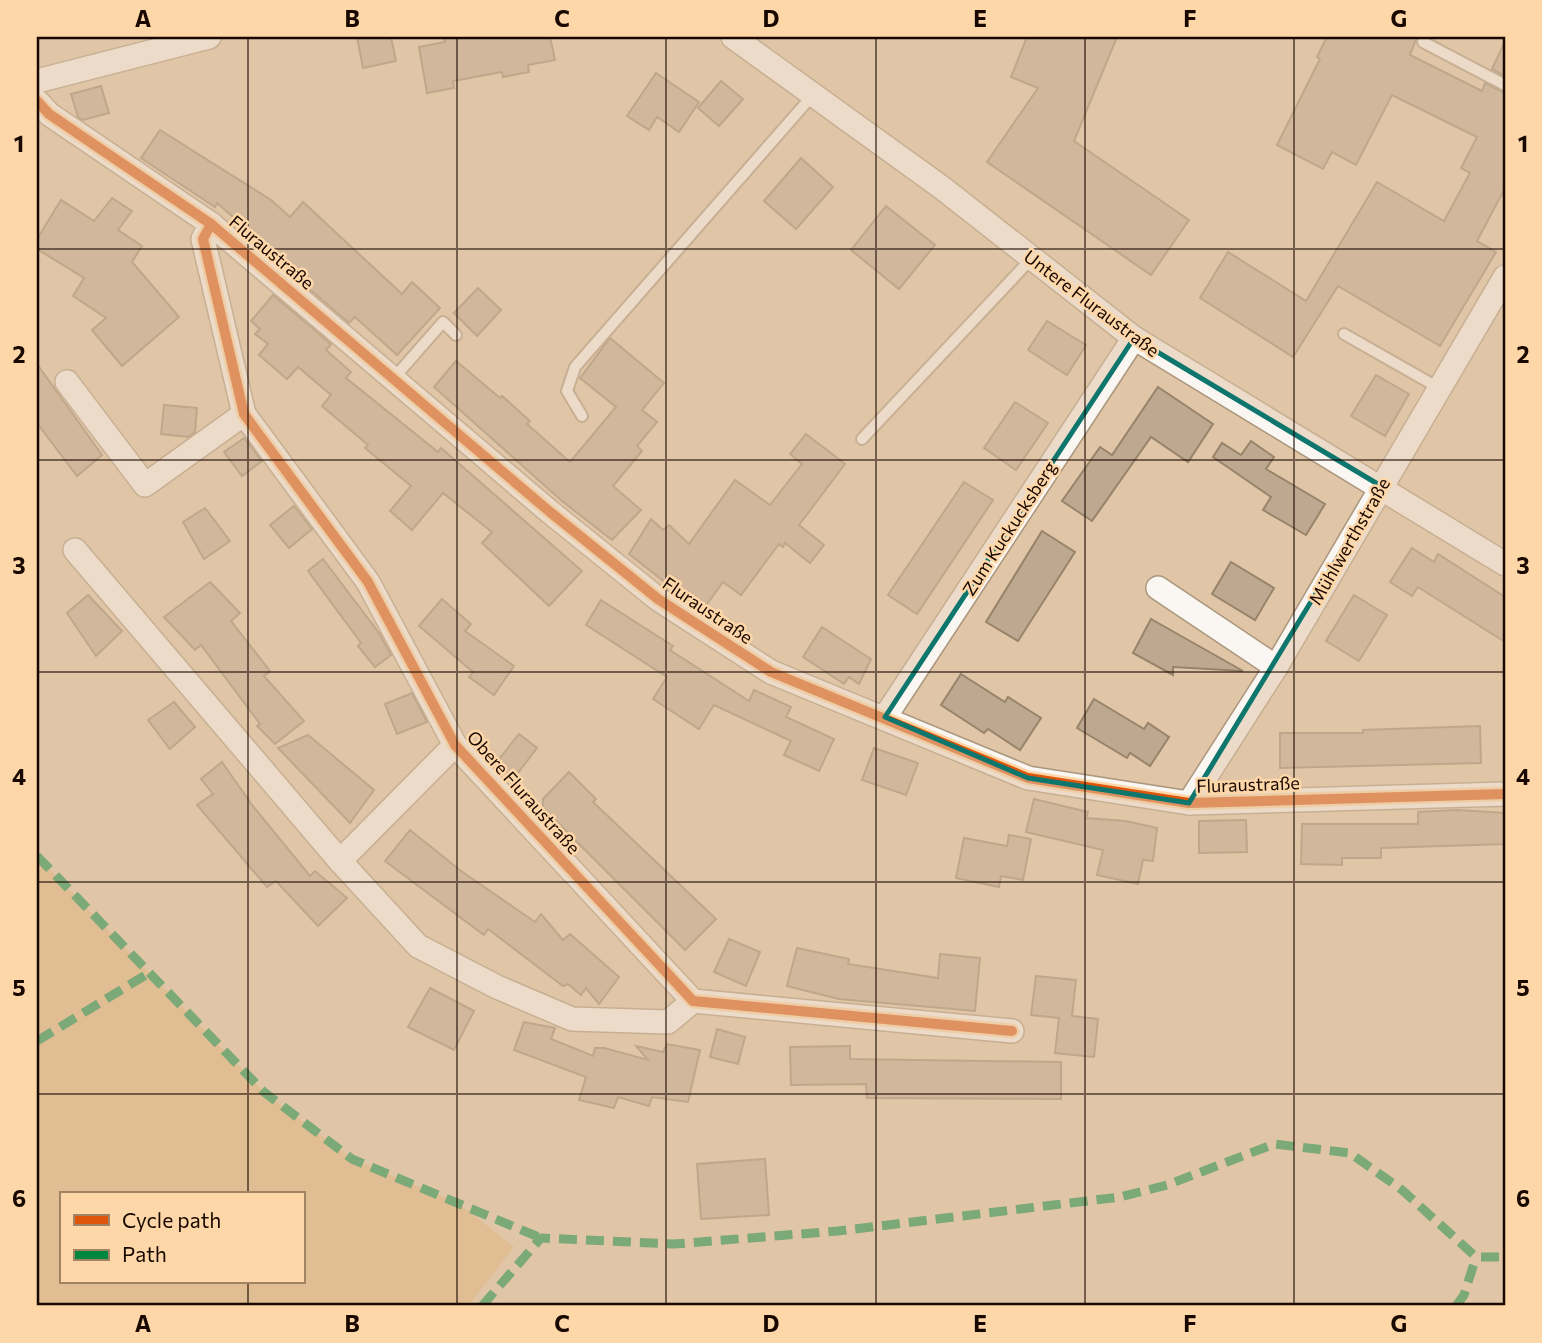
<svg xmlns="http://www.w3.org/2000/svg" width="1542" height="1343" font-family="Commissioner,sans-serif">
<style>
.grass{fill:#dfb37d;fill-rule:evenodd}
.building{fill:#bea990;stroke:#98846a;stroke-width:2}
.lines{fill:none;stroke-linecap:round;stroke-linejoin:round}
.lane-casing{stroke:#aa967d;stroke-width:14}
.street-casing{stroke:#aa967d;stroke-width:26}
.lane{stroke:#faf6f2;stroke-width:10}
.street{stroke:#faf6f2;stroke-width:23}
.quiet{stroke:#00873e;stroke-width:9;stroke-dasharray:18 9;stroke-linecap:butt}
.cycleway-casing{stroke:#fed7a9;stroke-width:15}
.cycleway{stroke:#de550b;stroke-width:10}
.marked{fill:none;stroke:#0f766e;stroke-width:5;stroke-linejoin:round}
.grid{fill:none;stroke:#190800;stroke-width:2;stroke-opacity:0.55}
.labels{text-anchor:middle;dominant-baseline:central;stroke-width:5;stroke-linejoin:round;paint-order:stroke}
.street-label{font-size:18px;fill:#190800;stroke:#fed7a9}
.neatline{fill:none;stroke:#190800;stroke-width:2.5}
.grid-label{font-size:23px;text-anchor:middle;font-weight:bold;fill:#190800}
</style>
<rect width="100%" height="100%" fill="#e0c5a6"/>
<path class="grass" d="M37,856L264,1092L352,1159L458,1203L514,1247L468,1306H37ZM61,1194H303V1282H61Z"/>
<g class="building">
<polygon points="357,37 391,37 396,61 363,68"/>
<polygon points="444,37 550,37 555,60 528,65 529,72 503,77 502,72 453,81 454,88 427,93 419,47 445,42"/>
<polygon points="1027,37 1117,37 1074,141 1189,220 1151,275 987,162 1038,88 1011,77"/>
<polygon points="1327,37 1417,37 1410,55 1482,91 1485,83 1505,93 1505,188 1477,241 1496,252 1440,346 1338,286 1293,357 1200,298 1228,252 1306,301 1377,182 1444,221 1470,173 1461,168 1477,137 1392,95 1356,165 1332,152 1323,169 1277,145 1320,59 1317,57"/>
<polygon points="1505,41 1505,76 1492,69"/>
<polygon points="656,73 699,102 679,132 657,117 649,130 627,116"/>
<polygon points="721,81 743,99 719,126 698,108"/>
<polygon points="101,86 109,113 83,120 78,117 71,94"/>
<polygon points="160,130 271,200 290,217 303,202 402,294 412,282 440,308 397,355 355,317 349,323 291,273 294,270 217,203 215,207 141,158"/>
<polygon points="801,158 833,187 796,229 764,201"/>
<polygon points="112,198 132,211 118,230 142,246 132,262 179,317 122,366 92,330 106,318 73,296 84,278 37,249 37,239 61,200 94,221"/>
<polygon points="886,206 935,245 899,289 851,250"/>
<polygon points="478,288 501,310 477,336 454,313"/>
<polygon points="273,295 331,344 326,350 351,372 346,378 438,452 441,448 582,571 549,606 482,543 492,532 443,493 412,530 390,511 411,486 365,448 368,445 322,406 331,395 298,367 287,379 259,355 268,344 255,334 260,329 251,321"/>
<polygon points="1047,321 1086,345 1067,375 1028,350"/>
<polygon points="610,338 664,383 642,410 657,422 637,446 642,451 613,486 641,510 612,540 562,501 434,387 456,361 500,398 502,396 530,421 527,424 570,462 616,407 580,378"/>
<polygon points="37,364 102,455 77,476 37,423"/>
<polygon points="1376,375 1409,394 1385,436 1351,416"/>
<polygon points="1158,387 1213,424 1188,462 1151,437 1092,521 1062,501 1100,447 1112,455"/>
<polygon points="1015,402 1048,423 1016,470 984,448"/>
<polygon points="164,405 197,408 195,432 188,437 161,434"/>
<polygon points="806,434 845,464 799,525 824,545 810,563 785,543 783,547 779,544 741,595 723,582 702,611 629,554 651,519 663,530 669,525 689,544 735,480 770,505 802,464 790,454"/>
<polygon points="244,438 262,461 242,476 224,452"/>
<polygon points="1251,441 1274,457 1266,469 1325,504 1306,535 1263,510 1271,497 1213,457 1222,443 1241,455"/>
<polygon points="964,482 993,500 917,614 888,595"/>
<polygon points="294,506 312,529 289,548 270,525"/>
<polygon points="205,508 230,541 204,559 183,522"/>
<polygon points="1042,531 1075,552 1018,641 986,622"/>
<polygon points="1412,548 1434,562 1438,554 1505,597 1505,642 1418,587 1412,596 1390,582"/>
<polygon points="323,559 379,633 391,655 375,667 358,646 361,643 308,571"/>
<polygon points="1231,562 1274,588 1255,620 1212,594"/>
<polygon points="210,582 240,613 231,621 270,671 264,676 304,721 275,744 257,726 260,724 201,645 195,650 164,617"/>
<polygon points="88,595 122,631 96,656 67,613"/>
<polygon points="1354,595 1387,615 1359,661 1326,641"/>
<polygon points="442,599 471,624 465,631 514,666 494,695 469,677 473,672 419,626"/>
<polygon points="601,600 673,646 670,650 749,701 754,690 791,707 786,717 834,739 819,771 784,755 791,741 714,705 699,729 653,699 667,677 586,625"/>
<polygon points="1151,619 1243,671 1173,667 1173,675 1133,653"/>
<polygon points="822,627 871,659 859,684 849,677 844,684 803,657"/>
<polygon points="961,674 1005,702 1008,697 1041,718 1020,750 988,729 984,733 941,705"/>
<polygon points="412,693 427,722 397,734 385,704"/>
<polygon points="1094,699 1144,729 1148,723 1169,737 1150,766 1130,753 1127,758 1077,728"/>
<polygon points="174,702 195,727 170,749 148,720"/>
<polygon points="1480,726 1481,763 1280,768 1280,733 1363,733 1363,730"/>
<polygon points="519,734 537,748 514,778 495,764"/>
<polygon points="308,735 374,790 350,823 278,748"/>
<polygon points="874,748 918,763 906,795 862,780"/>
<polygon points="222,762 252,805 310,876 315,871 347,898 318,926 276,881 267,887 197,805 213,794 201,779"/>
<polygon points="569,772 596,799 593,802 716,919 685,950 543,808 543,799"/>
<polygon points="1034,799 1088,812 1086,818 1126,821 1157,828 1153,861 1143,860 1138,884 1097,875 1103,850 1026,832"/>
<polygon points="1458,810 1505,813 1505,844 1381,848 1381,858 1342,858 1342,865 1301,864 1302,824 1418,824 1418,812"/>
<polygon points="1246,820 1247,852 1199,853 1199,821"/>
<polygon points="410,830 461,871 535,922 541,914 563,940 570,934 619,977 599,1004 586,988 581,995 568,984 563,986 488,929 484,935 385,861"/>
<polygon points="1009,835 1031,839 1023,880 1001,876 999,887 956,878 964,838 1007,846"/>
<polygon points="729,939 760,952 746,986 714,972"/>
<polygon points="797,948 849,959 848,964 938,978 940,954 980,958 975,1011 839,999 787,986"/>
<polygon points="1036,976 1076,980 1072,1016 1098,1019 1094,1057 1055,1053 1059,1018 1031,1015"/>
<polygon points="430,988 474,1011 454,1050 408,1027"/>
<polygon points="524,1022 555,1028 551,1039 593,1056 595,1048 604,1048 648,1060 636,1046 663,1052 667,1044 700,1050 688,1102 652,1097 649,1106 618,1097 614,1108 579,1100 586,1077 514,1050"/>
<polygon points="717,1029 745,1037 738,1064 710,1057"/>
<polygon points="850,1046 850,1059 1061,1062 1061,1099 867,1098 866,1084 791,1085 790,1047"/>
<polygon points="765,1159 769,1215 701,1219 697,1164"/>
</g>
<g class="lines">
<g class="lane-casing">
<g id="lane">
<polyline points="1423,42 1505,85"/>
<polyline points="1344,334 1439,388"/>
<polyline points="394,378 443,322 456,335"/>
<polyline points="582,416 567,391 575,367 812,96"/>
<polyline points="862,439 1032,258"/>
</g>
</g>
<g class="street-casing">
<g id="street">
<polyline points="733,37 941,187 1134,338 1505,564"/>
<polyline points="37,81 209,37"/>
<polyline points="37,101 49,114 211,224 550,512 658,599 771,672 1028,778 1189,803 1505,794"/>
<polyline points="211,224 203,239 244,414 368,582 455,745 693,1001 1012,1031"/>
<polyline points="67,382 145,485 244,414"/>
<polyline points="75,550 340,861 418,946 497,987 572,1019 668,1022 693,1001"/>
<polyline points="1158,588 1276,667"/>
<polyline points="885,717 1134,338"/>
<polyline points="1189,803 1276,667 1505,277"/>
<polyline points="340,861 455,745"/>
</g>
</g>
<use href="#lane" class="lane"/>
<use href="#street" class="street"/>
<g class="quiet">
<polyline points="37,856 264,1092 352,1159 541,1238"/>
<polyline points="37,1041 149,973"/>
<polyline points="482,1306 541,1238 674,1244 838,1231 1120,1197 1167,1185 1274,1144 1350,1153 1402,1190 1476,1257 1505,1257"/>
<polyline points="1456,1306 1464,1295 1476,1257"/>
</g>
<g class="cycleway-casing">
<g id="cycleway">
<polyline points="37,101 49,114 211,224 550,512 658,599 771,672 1028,778 1189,803 1505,794"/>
<polyline points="211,224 203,239 244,414 368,582 455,745 693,1001 1012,1031"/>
</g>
</g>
<use href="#cycleway" class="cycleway"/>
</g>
<path d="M0 0H1542V1343H0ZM1134,338L1381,486L1189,803L1028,778L885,717Z" fill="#e0c5a6" fill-opacity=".55" fill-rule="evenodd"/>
<path class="marked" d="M1134,338L1381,486L1189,803L1028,778L885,717Z"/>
<path class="grid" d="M248,37V1194M457,37V1306M666,37V1306M876,37V1306M1085,37V1306M1294,37V1306M37,249H1505M37,460H1505M37,672H1505M37,882H1505M37,1094H1505M248,1282V1306"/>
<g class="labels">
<g class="street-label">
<text transform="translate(272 252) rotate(40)">Fluraustraße</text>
<text transform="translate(1092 303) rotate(37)">Untere Fluraustraße</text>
<text transform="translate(1009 528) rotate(-57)">Zum Kuckucksberg</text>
<text transform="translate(1349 541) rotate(-60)">Mühlwerthstraße</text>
<text transform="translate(708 610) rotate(34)">Fluraustraße</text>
<text transform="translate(1248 784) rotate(-2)">Fluraustraße</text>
<text transform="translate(524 792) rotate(48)">Obere Fluraustraße</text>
</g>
</g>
<rect width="1542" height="1343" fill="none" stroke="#fed7a9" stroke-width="77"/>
<rect x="60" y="1192" width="245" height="91" fill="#fed7a9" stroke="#a28465" stroke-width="2"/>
<rect x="74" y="1215" width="35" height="10" fill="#de550b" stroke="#a28465" stroke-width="2"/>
<text x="122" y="1228" font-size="21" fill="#190800">Cycle path</text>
<rect x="74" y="1250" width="35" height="10" fill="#00873e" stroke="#a28465" stroke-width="2"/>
<text x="122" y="1262" font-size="21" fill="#190800">Path</text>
<rect x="38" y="38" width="1466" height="1266" class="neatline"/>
<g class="grid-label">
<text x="143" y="27">A</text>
<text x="352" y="27">B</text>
<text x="562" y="27">C</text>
<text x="771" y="27">D</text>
<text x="980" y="27">E</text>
<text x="1190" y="27">F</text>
<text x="1399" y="27">G</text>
<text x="19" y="152">1</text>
<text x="1523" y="152">1</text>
<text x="19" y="363">2</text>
<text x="1523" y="363">2</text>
<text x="19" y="574">3</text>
<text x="1523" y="574">3</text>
<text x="19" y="785">4</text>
<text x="1523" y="785">4</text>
<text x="19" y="996">5</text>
<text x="1523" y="996">5</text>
<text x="19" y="1207">6</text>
<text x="1523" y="1207">6</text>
<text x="143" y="1332">A</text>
<text x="352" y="1332">B</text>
<text x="562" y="1332">C</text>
<text x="771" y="1332">D</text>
<text x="980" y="1332">E</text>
<text x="1190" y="1332">F</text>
<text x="1399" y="1332">G</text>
</g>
</svg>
